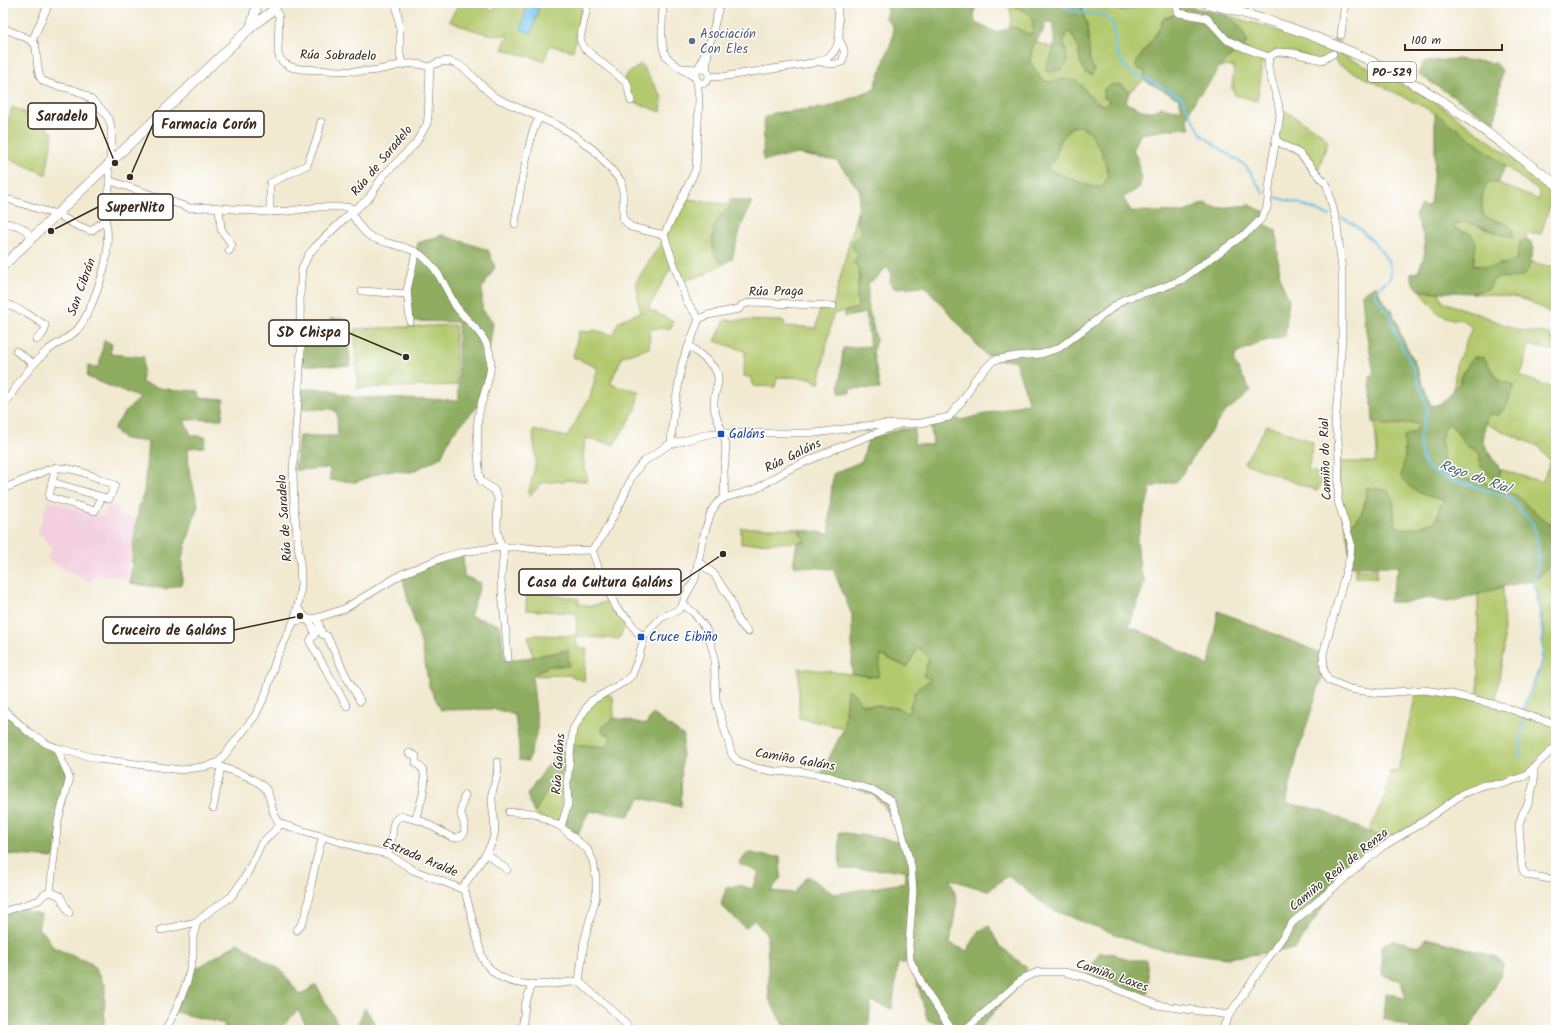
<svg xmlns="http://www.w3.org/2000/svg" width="1559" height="1033" font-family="Kalam,sans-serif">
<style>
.built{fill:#f3cfdf}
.green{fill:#b3c96d;stroke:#777a46}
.forest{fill:#8ead60;stroke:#646c3f;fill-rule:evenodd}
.water{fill:#6cc2e9;stroke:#547684}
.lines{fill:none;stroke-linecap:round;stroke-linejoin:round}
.stream{stroke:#6cc2e9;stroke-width:2}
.minor-tunnel{stroke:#cdc3ac;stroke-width:7;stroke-dasharray:7 3.5;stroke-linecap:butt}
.minor-casing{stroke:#7b6d5c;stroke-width:8}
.major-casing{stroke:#7b6d5c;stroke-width:10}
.minor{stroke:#fff;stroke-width:7}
.major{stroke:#fff;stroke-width:9}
.service-dot{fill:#5c6f8a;stroke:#fff;stroke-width:1.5}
.transit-dot{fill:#1a4fb4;stroke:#fff;stroke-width:1.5}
.labels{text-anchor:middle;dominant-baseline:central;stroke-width:3;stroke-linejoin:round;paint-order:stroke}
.shield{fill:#fff;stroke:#766a62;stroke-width:1}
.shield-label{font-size:12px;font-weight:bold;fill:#3b2a1e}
.service-label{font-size:13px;fill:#4e5e75;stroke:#fff;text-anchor:start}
.street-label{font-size:13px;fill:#3b2a1e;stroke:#fff}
.transit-label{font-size:13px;fill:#164399;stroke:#fff;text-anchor:start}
.water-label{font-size:14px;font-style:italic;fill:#4c5f65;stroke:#fff}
.leader{fill:none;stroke:#3b2a1e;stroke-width:1.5}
.callout-dot{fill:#3b2a1e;stroke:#fff;stroke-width:1.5}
.callout{fill:#fff;stroke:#3b2a1e;stroke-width:1.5}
.callout-label{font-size:14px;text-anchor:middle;font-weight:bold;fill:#3b2a1e}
</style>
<rect width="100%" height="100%" fill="#fff"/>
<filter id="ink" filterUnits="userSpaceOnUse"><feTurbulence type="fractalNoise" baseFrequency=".025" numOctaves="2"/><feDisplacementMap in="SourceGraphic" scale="8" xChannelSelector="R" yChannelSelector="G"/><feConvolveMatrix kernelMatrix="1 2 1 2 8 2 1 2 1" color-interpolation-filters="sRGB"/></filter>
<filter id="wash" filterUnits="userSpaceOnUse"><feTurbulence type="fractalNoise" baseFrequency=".012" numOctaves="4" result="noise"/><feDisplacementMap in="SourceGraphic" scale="16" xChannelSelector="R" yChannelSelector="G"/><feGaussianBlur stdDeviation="0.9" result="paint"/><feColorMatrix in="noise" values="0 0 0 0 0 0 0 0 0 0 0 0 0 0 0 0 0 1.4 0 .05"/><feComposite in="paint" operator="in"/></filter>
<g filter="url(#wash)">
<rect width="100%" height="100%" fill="#f1e9d0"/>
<polygon class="built" points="48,500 104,517 108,504 118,507 117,515 136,519 127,579 98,575 91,583 47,559 52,548 42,535 38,533"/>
<g class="green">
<path d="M459,3H477L494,11L497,3H583L573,51L549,45L545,61L502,49L508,35C488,37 467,28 449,21Z"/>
<path d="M1008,3H1011C1026,15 1034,8 1033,32L1027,34L1015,27L1008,29C1013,18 1012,14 1008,3Z"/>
<path d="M1137,3H1168L1181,6L1179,13L1164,18L1156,34L1141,55L1145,71L1144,80L1129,92L1121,85L1105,106C1095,101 1089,96 1083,87C1074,85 1045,83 1040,78C1036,73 1033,67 1030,61L1032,48L1036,42L1054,48L1051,58L1046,63L1067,55L1063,39L1068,31C1078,39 1079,54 1081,65L1094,70L1089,59L1087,25L1080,4L1123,10L1136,7Z"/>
<path d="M1218,13L1264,26L1339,53L1430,99L1457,117L1556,190V206L1551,202L1541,234H1526V240L1520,242L1517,259L1510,263L1500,264L1492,268L1473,265L1476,243L1471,234L1454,228L1457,223L1465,221L1504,236L1493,220L1484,217C1480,203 1481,196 1487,183L1492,181L1539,200L1540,192L1505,166L1478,144L1428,109L1337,64L1333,54L1322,60L1294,53L1269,57L1263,63L1257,101L1235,95L1232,88L1234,66L1219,67L1248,42C1245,38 1245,34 1242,30C1236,21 1228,18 1218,13Z"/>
<polygon points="641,64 662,97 661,112 631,101 624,80 625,76"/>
<polygon points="12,107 49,123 47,130 53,132 46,175 9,158 3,184 3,139"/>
<polygon points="1279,107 1321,133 1328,141 1317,174 1300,154 1277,141"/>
<polygon points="1080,126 1091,132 1096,143 1101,150 1109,175 1103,187 1093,187 1045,169 1052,162 1057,152 1057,144 1071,127"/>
<polygon points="682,198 730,205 719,261 724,264 709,271 706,274 680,282 673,264 648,309 673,321 671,328 650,329 649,348 622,357 610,384 641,393 638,396 636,409 614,445 585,438 583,458 588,481 565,480 563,483 560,481 542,483 530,496 529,491 536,462 533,430 567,437 590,397 598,368 573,357 579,331 590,332 594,330 613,335 619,321 640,312 636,282 662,241"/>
<polygon points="857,212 857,220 862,233 853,240 858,255 854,262 859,271 857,295 858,308 833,314 819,384 811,378 777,377 775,387 753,386 752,378 744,376 745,351 715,341 725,320 784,321 784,326 816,328 820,309 833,306"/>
<polygon points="1531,262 1556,268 1556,316 1529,301 1513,297 1471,293 1489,289 1493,280 1529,266"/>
<path d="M1420,291L1439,292L1443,302L1481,315L1518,330L1550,334L1556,338L1550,340L1556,341V351L1528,345L1523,369L1520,376L1556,389V531L1555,527L1532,510L1486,483L1470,480L1445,472C1442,461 1445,450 1440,440L1448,423L1455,429L1467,446L1479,452L1481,467L1491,476L1500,475V469L1542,482L1551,460L1546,457L1540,447L1486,424V419L1490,414L1499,415L1507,405L1514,385L1499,381L1484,358L1464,370L1459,385L1454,389L1456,366L1472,328L1463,320L1452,319L1439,314Z"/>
<polygon points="455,325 457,385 357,388 355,329"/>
<path d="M1375,422L1387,425L1415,423L1419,426L1414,432L1404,436L1405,457L1401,477L1436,499L1444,500L1440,507L1436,521C1423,526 1409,532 1395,526L1393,499L1367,488C1363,507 1366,517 1346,527L1338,501L1339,462H1375L1377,454Z"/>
<polygon points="1267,425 1313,442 1308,471 1327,474 1317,491 1244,463"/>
<polygon points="741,528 777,528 798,529 806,542 741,544"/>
<path d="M1556,553V746L1524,776L1503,783L1484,784L1387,841L1369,831L1385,796L1390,772L1398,771L1416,693L1413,691L1478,700V594L1503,587L1504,648L1495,704L1524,712C1526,696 1534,682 1539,668C1548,639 1541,607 1534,579L1542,574Z"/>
<rect x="1355" y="569" width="22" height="8"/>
<polygon points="527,588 546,588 546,594 579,599 578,604 591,606 610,601 628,619 619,639 576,636 577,648 587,648 584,681 569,675 532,676 549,666 569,666 568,650 533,657 528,636 534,635 576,636 577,613 526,610"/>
<polygon points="918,647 929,658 923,676 932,679 915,691 908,714 898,708 861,704 852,691 847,690 844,728 799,718 799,668 877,677 880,655 907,667"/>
<polygon points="605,692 613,698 614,718 602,728 612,736 607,747 571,744 573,729 590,702"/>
<polygon points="563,774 563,793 568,804 561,827 534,813 557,775"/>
</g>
<g class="forest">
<path d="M887,3H977L974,12L975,23L996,32L1015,27L1027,34L1033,32C1034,8 1025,15 1011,3H1137V7L1123,10L1080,4L1087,25L1090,61L1094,70L1092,75L1085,73C1078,60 1080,41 1068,31L1063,40L1068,62L1062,69L1052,72L1045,71C1046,62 1048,63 1051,57C1056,47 1054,33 1052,22L1045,24L1043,31L1032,48L1030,61L1041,79L1047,82H1055L1062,79L1077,81L1083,87L1087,94L1095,102L1104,106L1110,101L1103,97L1104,89L1112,85H1121L1129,92L1126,103C1139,108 1148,116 1162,107L1175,110L1182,109L1179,99L1144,80L1145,71L1137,69L1136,63L1156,34L1164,18L1175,15L1181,6C1198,9 1220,10 1234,21C1242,27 1243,36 1248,42L1219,67L1215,76L1197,97L1190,110L1187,119L1190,129L1181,128L1140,134L1133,151C1141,162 1141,174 1140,187L1123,198L1131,211L1185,212L1204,203L1217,208L1249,205L1265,212L1263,223L1276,230L1280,280L1289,299L1285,336L1261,342L1236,354L1234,362L1251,391L1223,414L1177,481L1151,487L1137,540L1140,570L1145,581L1129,626L1160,640L1209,666L1218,611L1323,654L1324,670L1298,752L1286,803L1325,811L1387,841L1349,867L1295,949L1227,958L1152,948L1052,910L1008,876L987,891L950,879L957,899L950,943L967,951L979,931L989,926L999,945L1027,968L1024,978L979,1029L928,1021L911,963H898L892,1009L871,1001L868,1030H786L769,999L767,935L754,920L745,928L721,905L726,888L738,885L752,889L759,872L739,864L748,852L765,856L780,857L781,877L771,891L794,893L807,876L834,894L904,883L906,870L840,869L839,832L900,841L890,814L875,796L821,774L844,728L847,690L852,691L861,704L898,708L908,714L915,691L931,679L923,676L929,658L918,647L907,667L881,655L878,677L852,674V615L833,569L793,566L797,542H805L798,529L830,534L829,519L833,474L862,461L868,440L900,429H915L914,444L933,445L930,421L949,417L961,420L1029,403L1015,360H994L993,356L986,355L925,286L894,288L890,283L891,272L888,268L884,269L878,277L868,283V305L876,339L873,353L880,389L851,388L850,393H839L843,348L870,346L866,313L844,317L845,312L858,308L857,295L860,273L854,262L858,255L852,247L853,240L862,233L857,220L860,191L837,161L797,154L767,160H763L764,118L774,113L828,107L874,89L893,37V27L886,18ZM1080,126L1091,132L1096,143L1101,150L1109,175L1103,187H1093L1046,169L1053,161L1057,152L1058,144L1071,127Z"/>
<polygon points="1456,59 1494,63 1502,70 1495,123 1418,74 1424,62"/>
<path d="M1435,113L1478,144L1505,166L1498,184L1492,181L1487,183C1481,196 1480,203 1484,217L1508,224L1513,230V237C1495,234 1475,220 1457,223L1454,228L1471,234L1476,243L1473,266C1486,268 1505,266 1517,259L1520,242L1526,240L1532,243C1534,252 1531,272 1521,277C1516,279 1508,277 1502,278C1499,278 1496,279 1493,280L1489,289L1471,293L1420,291L1411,280V274L1419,271C1420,265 1423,261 1424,256C1427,242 1421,227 1415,216L1421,205L1425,207L1430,204L1435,160Z"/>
<path d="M729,199L752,202L742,224L732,258L724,264C709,256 710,232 718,219C721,214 727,211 730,205Z"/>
<path d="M442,235L488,250L495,267L482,288V309L493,322L483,396L481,403L452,434L441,457L412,472L384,471L356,482L330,480V468L295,470L299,436H338L337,413L332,409H301L302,390L311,388L328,390L352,397L459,401L458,322L410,321C406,294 411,269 418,243Z"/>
<path d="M1376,285L1381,298L1391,311L1397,323L1402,338L1414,361L1431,406C1445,404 1446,399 1455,388C1457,386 1457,387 1459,384C1465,374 1465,365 1474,357L1484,358L1499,381L1515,385L1507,405L1499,415L1490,414L1486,419L1483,442L1500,469V475L1497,478H1493L1481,467L1479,452L1467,446L1455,429L1448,423L1440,440C1445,450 1442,461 1445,472L1470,480L1486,483L1518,496L1532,510L1555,527L1556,558L1540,576L1527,582L1505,586L1460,600L1446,602L1429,598L1408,602H1389L1399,566H1348L1350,557L1346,527C1366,517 1363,507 1367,488L1380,489L1388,491L1393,499L1395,526C1409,532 1423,526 1436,521L1440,507L1444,500C1423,495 1415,494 1401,477L1405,457L1404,436L1414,432L1419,426L1415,423L1387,425L1373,422L1370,377L1374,374L1364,320L1362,294Z"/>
<polygon points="344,318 344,321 347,321 350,366 300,365 301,328 331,327 330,319"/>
<polygon points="104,340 112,344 110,354 144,357 142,383 164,389 199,391 200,398 224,400 222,419 184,420 191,435 206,437 204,447 188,448 189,470 198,505 182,558 182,584 165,589 130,583 134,538 139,507 144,492 148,442 124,439 113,429 125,412 140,398 87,377 88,366 99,367"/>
<polygon points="463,552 464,576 481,583 470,616 500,625 505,660 533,657 568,650 569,666 549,666 532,676 538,729 528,761 519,760 519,747 515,715 495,709 441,710 429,686 422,646 409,604 402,574"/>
<polygon points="3,709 27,731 57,748 67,772 67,787 54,858 3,854"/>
<polygon points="653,714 684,736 682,754 681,807 641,798 628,816 589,811 576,839 561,827 568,804 563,793 563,774 557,775 534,813 527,795 558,751 571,744 607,747 612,736 603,733 602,728 614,718 646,724"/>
<polygon points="23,906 27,911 41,914 38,929 45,934 53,947 92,964 105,986 104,1030 3,1030 3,912"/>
<polygon points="1427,938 1497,957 1503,965 1500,976 1469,1030 1411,1030 1409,1027 1384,1019 1386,993 1406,999 1401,981 1382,975 1382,945 1393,940 1418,946"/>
<polygon points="238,943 281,970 300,995 316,985 338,1024 348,1030 309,1030 298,1010 279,1030 223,1030 225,1024 175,1012 189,973"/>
<path d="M1099,953L1114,954L1128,960H1146C1147,967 1151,987 1147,993C1145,995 1141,996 1139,998L1086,977Z"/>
<polygon points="365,1008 379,1030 355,1030"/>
</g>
<polygon class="water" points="527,4 539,7 532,33 521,30"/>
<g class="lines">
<g class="stream">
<polyline points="1060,3 1069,10 1105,16 1114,26 1115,48 1122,63 1133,75 1143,77 1181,97 1202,135 1223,151 1246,166 1264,194"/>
<polyline points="1274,197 1298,203 1330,216"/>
<path d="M1342,218C1358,224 1384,250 1390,266C1392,270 1391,274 1390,278L1375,291L1376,296L1391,317L1396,335L1413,367L1428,409L1419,439L1422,460L1431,471L1446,478L1509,497L1533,524L1537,536L1539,560L1533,583L1539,609L1542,632L1543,657L1541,669L1525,703L1524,712"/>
<polyline points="1520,757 1524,719"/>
</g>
</g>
</g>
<g filter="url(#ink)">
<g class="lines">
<polyline class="minor-tunnel" points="1333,54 1341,35"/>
<g class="minor-casing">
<g id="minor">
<polyline points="250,3 255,6"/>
<polyline points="396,3 400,29 400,55 402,63"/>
<polyline points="588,3 580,39 584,48 627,83 631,101"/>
<path d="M663,3C663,17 659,44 666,56C671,63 688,73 696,78"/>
<polyline points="1555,3 1556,6"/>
<polyline points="1177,8 1179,13 1207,18 1227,40 1247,49 1269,57 1277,52 1294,53 1322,60 1333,54"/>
<path d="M274,9L279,16L278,53L280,59L284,63L291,67L300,69C323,70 346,72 369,71C392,70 406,58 430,67"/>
<path d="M3,28L27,38L35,44C38,52 36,75 42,80C50,86 67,87 77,91C88,95 106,111 110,122C114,134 110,150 110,163"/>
<polyline points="1341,35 1345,3"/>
<polyline points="32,41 49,3"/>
<path d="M821,62C829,64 834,65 842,62C846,52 844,48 839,39"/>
<path d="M430,67C458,47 476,85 496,98L559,126L575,136L594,150L621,181L623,192V219L631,227L664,235"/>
<polyline points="681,68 698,69 706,52"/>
<circle cx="702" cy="76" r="7"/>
<polyline points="706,70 708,50 720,3"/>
<path d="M709,77L727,76L812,63C847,57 839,30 837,3"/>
<polyline points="1277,141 1300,154 1327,185 1337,225 1342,271 1342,335 1340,370 1335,425 1338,439 1339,462 1338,501 1351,543 1350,557 1323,654 1324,670 1328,680 1350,689 1379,693 1424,690 1451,694 1505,707 1529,716 1556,724"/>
<polyline points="111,181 190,208 210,207 268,212 289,211 319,207 346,207 356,209"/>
<polyline points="3,204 7,200 11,200 48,212 57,214 74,224 91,231 105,220"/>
<polyline points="219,208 221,229 232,245 229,251"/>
<polyline points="270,212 270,183 307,165 317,139 321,122"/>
<path d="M351,213C356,220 361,230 368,235C383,245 406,244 421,255C438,268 445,287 455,305C464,319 480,329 487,345C498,371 481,393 478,419C476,434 479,456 479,473L481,481L494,490L498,498L497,529L501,547"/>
<path d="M3,223C16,224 25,227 32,238"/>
<path d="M515,224C518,201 522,179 527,156C530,142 532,129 540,117"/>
<polyline points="664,235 696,169 699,99 697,81"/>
<polyline points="362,291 407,294"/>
<path d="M3,302L26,313L45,325C46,332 41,336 36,340"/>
<polyline points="699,319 708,315 739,309 742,305 752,302 833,306"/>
<polyline points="410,321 407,290 416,252"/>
<polyline points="16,351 34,364"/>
<path d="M3,408C15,387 29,366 48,350C57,343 70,338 78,329C90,314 105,272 107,253C107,245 108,236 107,228C106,224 105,221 105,216C105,197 114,184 107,166"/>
<path d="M671,444C672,424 674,407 678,388C681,370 681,361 689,345"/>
<polyline points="52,482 49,497 95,511 102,497"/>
<path d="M3,489L50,469C71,464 95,478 115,485L109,499L52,482L56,467"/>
<polyline points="724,498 756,489 787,470 835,449 897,425"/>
<polyline points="504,547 501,580 508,658"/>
<polyline points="592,550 603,581 617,609 628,619 637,632 644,636"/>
<polyline points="698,561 714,574 723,588 730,598 738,621 748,632"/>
<polyline points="683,604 694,613 706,629 710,641 714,655 716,700 732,755 738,761 756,768 777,772 798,771 831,777 845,782 873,790 891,801 898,818 911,866 913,891 909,945 910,960 927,993 952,1030"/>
<path d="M298,608C306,619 311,620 315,634L311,639L310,642L347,706"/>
<polyline points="317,618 322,634 327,636 346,676 360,701"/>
<polyline points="294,621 317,618 344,609 402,574 444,557 463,552 501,547 518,547 555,551 592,550 602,537 622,500 632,476 642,463 668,445 712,433 816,433 873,425 921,423 949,417 965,397 975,379 994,360 1016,356 1041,354 1059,348 1124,299 1161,288 1181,280 1249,231 1261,219 1267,208 1272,162 1280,116 1278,102 1268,67 1269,57"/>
<polyline points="3,709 27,731 47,744 57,748 99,759 181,770 208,766 219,762 255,716 265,696 276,659 294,621 299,601 301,585 300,560 294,507 293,470 299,387 301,351 300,295 302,268 309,254 315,247 344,219 369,198 383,176 415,144 427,124 428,117 430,67"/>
<path d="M409,753L416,756V763C418,765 422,768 423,770C428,783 420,807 415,819"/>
<path d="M214,765C228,769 263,779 268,793C272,804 272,816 281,824L364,849L388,854L413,870L462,889L465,891L482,957C499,993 546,985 579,981C595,998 617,1010 630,1030"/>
<polyline points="1534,767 1534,782 1528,804 1522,815 1519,825 1522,868 1524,872 1527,875 1556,880"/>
<polyline points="213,808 221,767"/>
<polyline points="509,812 534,813 561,827"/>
<polyline points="486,853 507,870"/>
<path d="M388,854C389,849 391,843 392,838C393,829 391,819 402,816L422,821L453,838C471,836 464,825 461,814C460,808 463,801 465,795"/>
<path d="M462,889C471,873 490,853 494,836C497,822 491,809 492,795C493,783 500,776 497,762"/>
<polyline points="50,892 58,821 69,781 69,777 57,748"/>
<polyline points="3,912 39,900 45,894 51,892 60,896 69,913"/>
<polyline points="161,930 197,922"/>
<path d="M297,930C308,918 308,901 311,885C314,869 318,852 323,836"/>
<path d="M579,981L584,942L596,897V878L593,861L587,849L561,827L568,804L567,783L573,729L591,701L624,682L632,675L639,657L644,636L651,628L661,618L680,609L683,604L685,597L695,579L702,541L711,512L717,503L724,498C725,489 724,480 724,470C725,460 727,450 725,440C722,427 714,417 714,404C713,393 722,381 716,371C710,361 697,353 689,345L699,319L687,302L664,235"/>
<polyline points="165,1030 175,1012 187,982 193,956 193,937 197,922 210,911 231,897 247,874 261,844 281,824"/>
<polyline points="522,1030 525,1005 532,984"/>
<polyline points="958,1030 968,1027 1024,978 1038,972 1064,972 1086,977 1157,1005 1229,1015"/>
<polyline points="1222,1030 1229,1015 1293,922 1382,847 1423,822 1464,793 1484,785 1503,784 1525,776 1556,746"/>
</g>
</g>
<g class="major-casing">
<g id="major">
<path d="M1205,3C1267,18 1328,39 1385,68C1447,99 1501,144 1556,184"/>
<polyline points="250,29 256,9"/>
<polyline points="3,266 249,29 272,11 278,3"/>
</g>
</g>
<use href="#minor" class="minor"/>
<use href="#major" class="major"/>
</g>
</g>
<circle class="service-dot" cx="692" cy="41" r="4"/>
<g class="transit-dot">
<rect x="717" y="430" width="8" height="8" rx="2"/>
<rect x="637" y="633" width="8" height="8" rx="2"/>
</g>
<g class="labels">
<rect class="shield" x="1368" y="62" width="48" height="20" rx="3"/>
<g class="shield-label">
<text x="1392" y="72">PO-529</text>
</g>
<g class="service-label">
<text x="700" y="34">Asociación<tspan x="700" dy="15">Con Eles</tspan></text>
</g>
<g class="street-label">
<text transform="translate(338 56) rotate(1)">Rúa Sobradelo</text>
<text transform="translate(382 161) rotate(-50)">Rúa de Saradelo</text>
<text transform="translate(82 287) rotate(-70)">San Cibrán</text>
<text transform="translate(776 292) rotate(-1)">Rúa Praga</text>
<text transform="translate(793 456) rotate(-26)">Rúa Galáns</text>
<text transform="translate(1326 459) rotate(-92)">Camiño do Rial</text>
<text transform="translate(285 518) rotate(-94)">Rúa de Saradelo</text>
<text transform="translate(795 760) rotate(10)">Camiño Galáns</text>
<text transform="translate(559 764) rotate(-86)">Rúa Galáns</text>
<text transform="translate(420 858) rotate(23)">Estrada Aralde</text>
<text transform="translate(1339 870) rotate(-39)">Camiño Real de Renza</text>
<text transform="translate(1112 976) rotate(19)">Camiño Laxes</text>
</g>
<g class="transit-label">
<text x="729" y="434">Galáns</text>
<text x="649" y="637">Cruce Eibiño</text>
</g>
<g class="water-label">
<text transform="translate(1475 477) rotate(20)">Rego do Rial</text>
</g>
</g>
<path class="leader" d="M115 163L96 116M130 177L153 124M51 231L98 207M406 357L349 333M723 554L681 582M300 616L234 630"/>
<g class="callout-dot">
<circle cx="115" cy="163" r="4"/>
<circle cx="130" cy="177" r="4"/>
<circle cx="51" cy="231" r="4"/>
<circle cx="406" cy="357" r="4"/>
<circle cx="723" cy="554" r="4"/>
<circle cx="300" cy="616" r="4"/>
</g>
<g class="callout">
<rect x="28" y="103" width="68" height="26" rx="4"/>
<rect x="153" y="111" width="111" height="26" rx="4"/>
<rect x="98" y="194" width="75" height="26" rx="4"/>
<rect x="269" y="320" width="80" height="26" rx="4"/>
<rect x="519" y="569" width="162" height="26" rx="4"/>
<rect x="103" y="617" width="131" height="26" rx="4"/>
</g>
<g class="callout-label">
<text x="62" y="121">Saradelo</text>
<text x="209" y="129">Farmacia Corón</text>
<text x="135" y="212">SuperNito</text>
<text x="309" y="337">SD Chispa</text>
<text x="600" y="587">Casa da Cultura Galáns</text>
<text x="169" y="635">Cruceiro de Galáns</text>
</g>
<rect width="1559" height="1033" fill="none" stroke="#fff" stroke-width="16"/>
<path d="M1405 44v6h97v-6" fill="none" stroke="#3b2a1e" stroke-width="2"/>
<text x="1411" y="44" font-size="12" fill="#3b2a1e" stroke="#ffffff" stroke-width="3" paint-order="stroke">100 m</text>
</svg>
